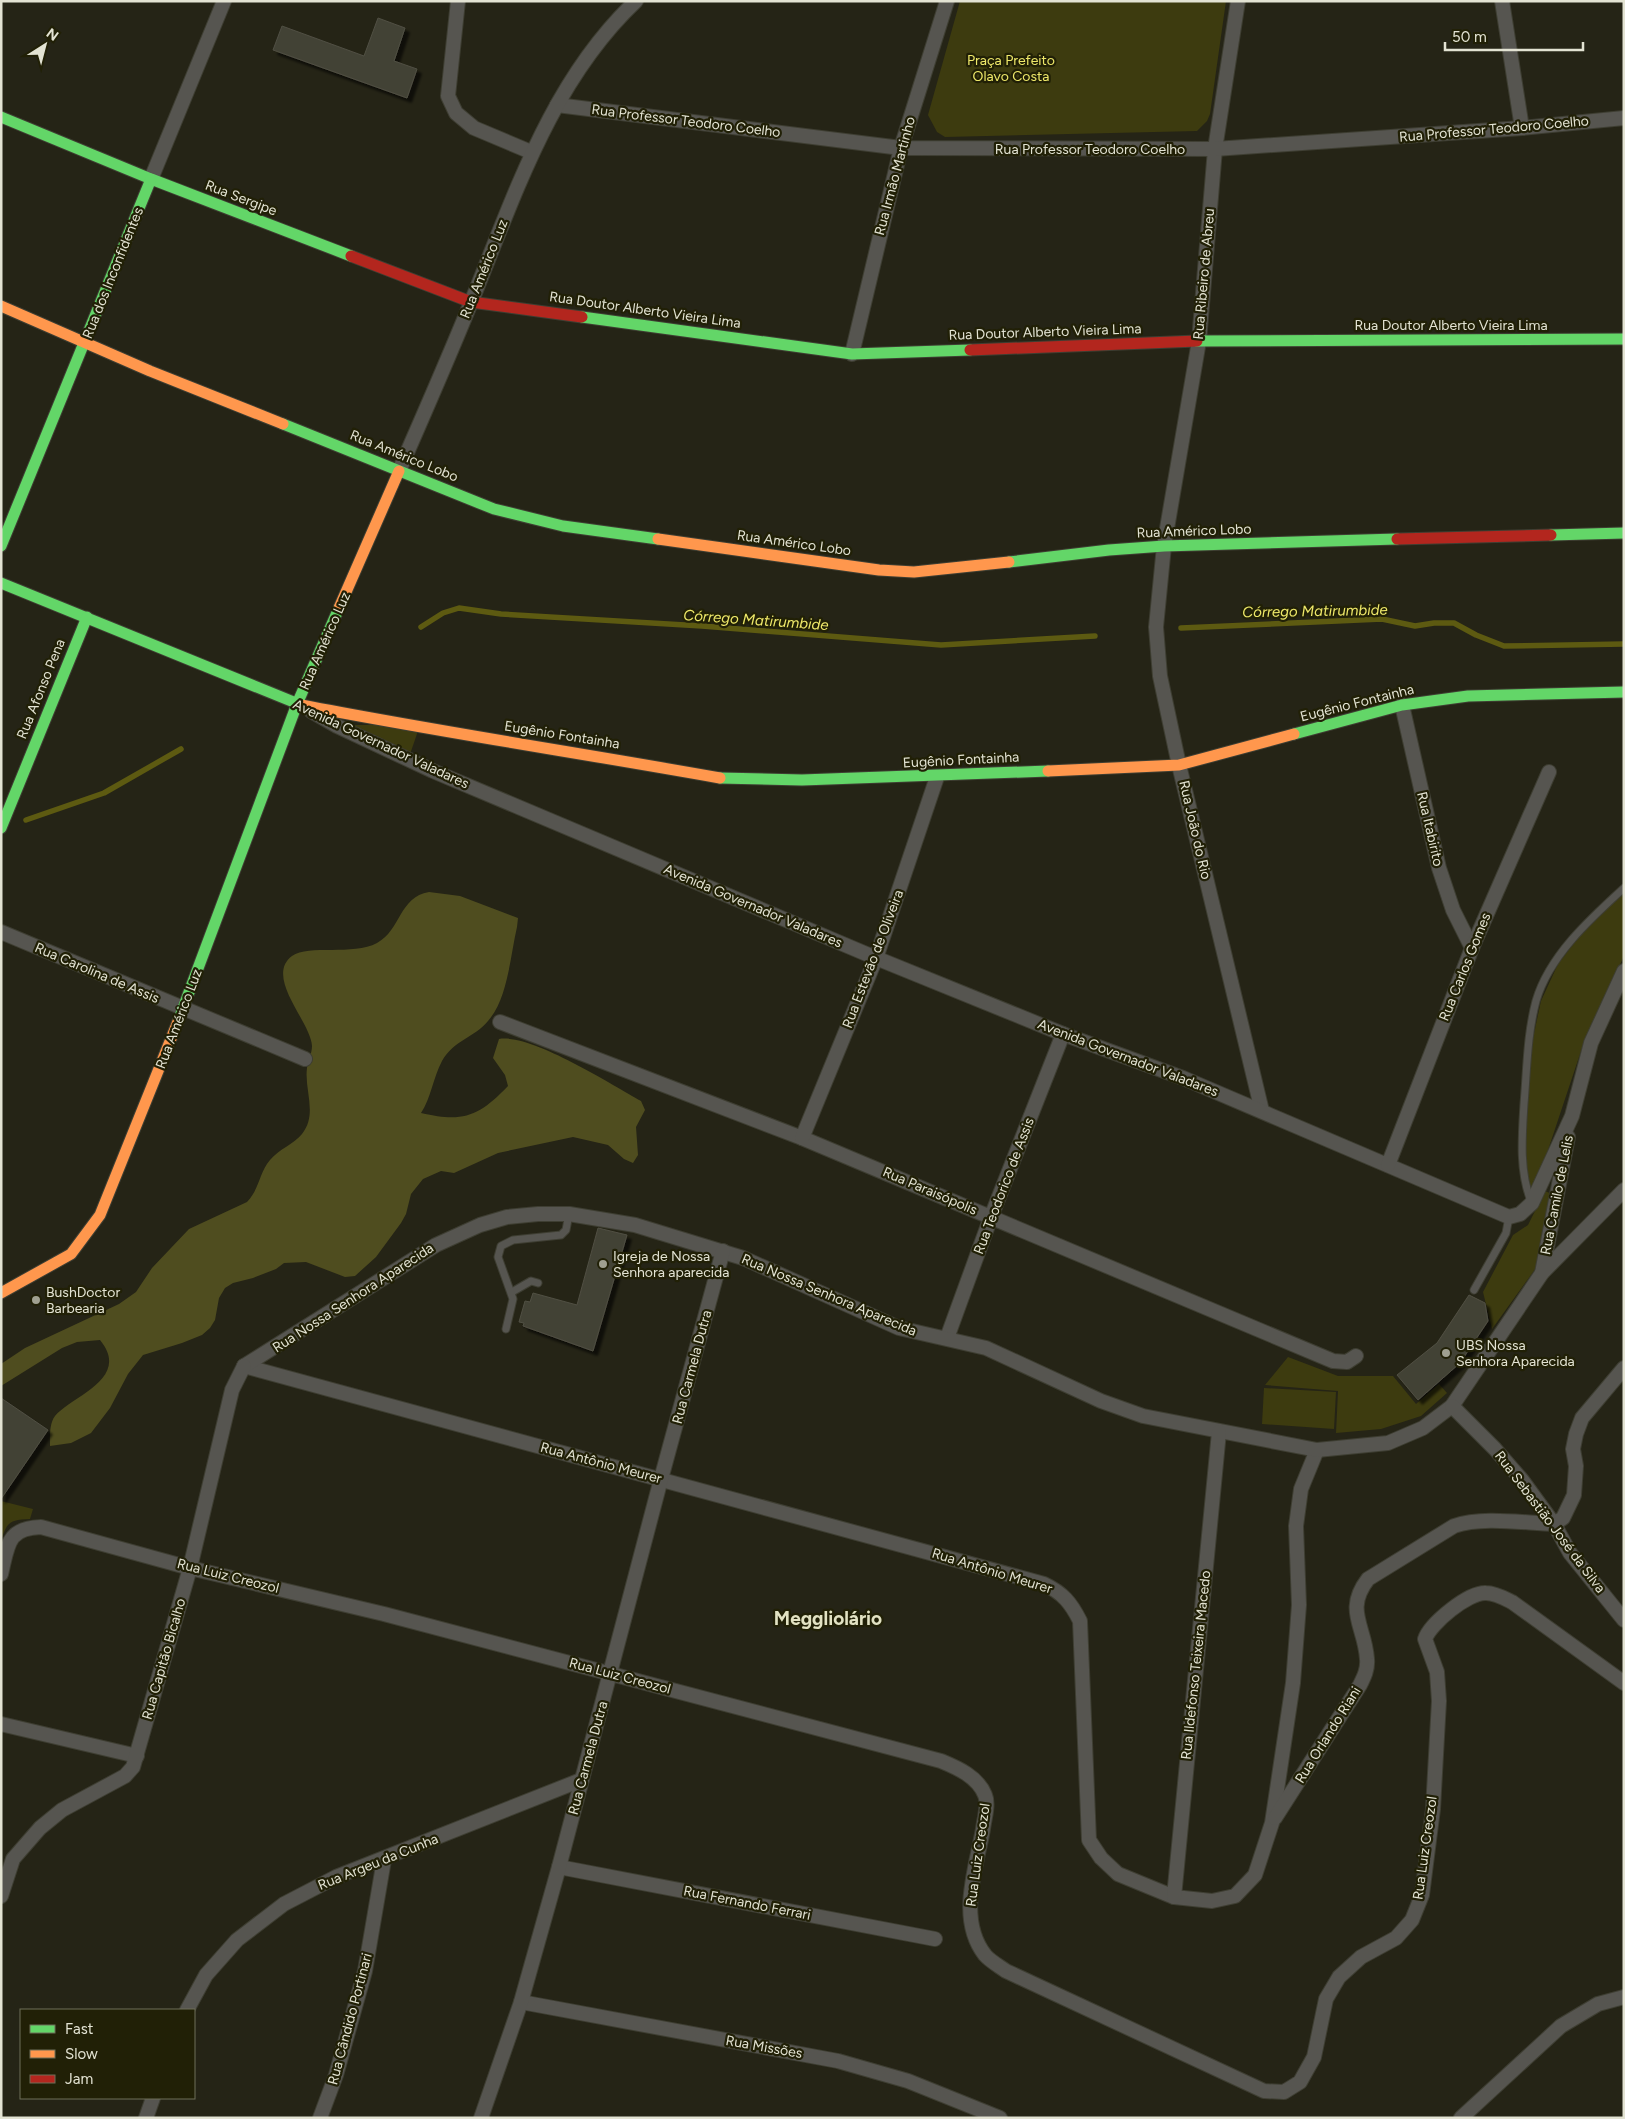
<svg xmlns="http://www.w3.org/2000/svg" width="1625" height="2119" font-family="Figtree,sans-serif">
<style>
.green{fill:#3d3b0f}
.forest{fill:#4f4d1f}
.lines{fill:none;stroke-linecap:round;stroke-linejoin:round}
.stream{stroke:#5d5a11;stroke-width:5.5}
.building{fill:#434236;stroke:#504f43;filter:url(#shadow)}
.lane-casing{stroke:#3e3e32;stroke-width:9}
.street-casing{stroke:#3e3e32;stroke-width:16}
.fast-casing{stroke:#3e3e32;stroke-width:13}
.slow-casing{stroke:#3e3e32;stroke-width:13}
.jam-casing{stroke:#3e3e32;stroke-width:13}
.lane{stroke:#565550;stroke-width:7}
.street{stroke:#565550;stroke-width:14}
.fast{stroke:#63d668;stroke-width:11}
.slow{stroke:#ff974d;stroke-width:11}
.jam{stroke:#b3261e;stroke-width:11}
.poi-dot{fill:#a0a091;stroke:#212006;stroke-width:2}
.labels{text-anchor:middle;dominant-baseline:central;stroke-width:4.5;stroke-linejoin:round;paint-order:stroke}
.park-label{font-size:14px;fill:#efe96a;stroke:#212006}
.street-label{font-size:14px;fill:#e3e3d3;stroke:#212006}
.poi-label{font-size:14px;fill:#e3e3d3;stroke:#212006;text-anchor:start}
.water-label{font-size:15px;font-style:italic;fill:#efe96a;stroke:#212006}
.district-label{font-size:19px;font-weight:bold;fill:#e2e2c3;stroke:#212006}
</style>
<defs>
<filter id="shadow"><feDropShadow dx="4.5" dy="4.5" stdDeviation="1" flood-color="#0009"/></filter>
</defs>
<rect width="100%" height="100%" fill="#252416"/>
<g class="green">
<polygon points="960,1 1226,1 1210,114 1207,121 1197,131 945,137 937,132 928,115"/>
<polygon points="340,725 420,725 406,766"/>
<polygon points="1624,893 1624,956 1585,1039 1535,1189 1529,1189 1524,1143 1530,1052 1541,1001 1558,964 1587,926"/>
<polygon points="1545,1191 1552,1194 1541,1261 1492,1329 1483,1292 1513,1235 1528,1225"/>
<polygon points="1288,1357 1338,1376 1393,1376 1416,1404 1439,1384 1447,1393 1421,1416 1381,1429 1336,1433 1338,1391 1265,1385"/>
<polygon points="1264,1388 1336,1392 1334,1429 1262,1424"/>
<path d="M1,1501L33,1509L30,1519C9,1520 7,1522 1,1541Z"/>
</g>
<path class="forest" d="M429,892L460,896L518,918L517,927C510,957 508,998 488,1021C474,1038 454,1040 442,1061C433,1078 431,1098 421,1113C464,1123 479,1116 508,1086L505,1075L493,1058L499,1039C530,1033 611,1084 641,1101L645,1110L636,1127L638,1155L633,1163L624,1159L608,1145L573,1137L498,1153L454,1173L441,1171L423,1179L411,1194L406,1214L401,1223L376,1257L355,1276L345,1277L306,1262L284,1263L276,1269L253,1278L233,1283L225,1288L219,1298L215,1320L210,1328L202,1335L182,1343L143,1355L128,1374L110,1408L91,1433L71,1443L50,1446C50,1437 49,1424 55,1416C71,1396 132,1379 100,1340L77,1342L62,1348L1,1386V1364L25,1348L119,1304L136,1292L152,1268L189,1229L247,1202C260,1188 259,1173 270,1160C279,1149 294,1144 302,1134C318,1114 304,1090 307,1068C308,1061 312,1053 312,1046C311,1022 264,977 292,956C309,944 353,956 377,943C401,930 399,897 429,892Z"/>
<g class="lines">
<g class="stream">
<polyline points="421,627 443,613 459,608 501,614 702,626 941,645 1095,636"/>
<polyline points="1181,628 1382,619 1415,626 1434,623 1454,623 1476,635 1504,646 1624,644"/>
<polyline points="26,820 104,793 181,749"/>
</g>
</g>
<g class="building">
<polygon points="378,18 405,28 394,61 417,69 407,98 273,50 282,26 364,56"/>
<polygon points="598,1228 627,1235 593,1351 523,1326 524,1323 519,1322 525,1301 530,1302 533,1293 577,1305"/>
<polygon points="1469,1295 1485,1303 1488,1321 1460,1363 1418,1400 1397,1375 1437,1343"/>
<polygon points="1,1398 48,1430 1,1499"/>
</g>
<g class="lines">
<g class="lane-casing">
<g id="lane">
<path d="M1531,1201C1519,1171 1522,1136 1524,1104C1527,1069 1527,1035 1536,1001C1549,956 1590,919 1624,888"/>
<polyline points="1474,1290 1506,1233 1509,1217"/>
<polyline points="512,1292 531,1281 538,1283"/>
<polyline points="506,1329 513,1299 498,1257 501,1246 513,1240 561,1235 566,1230 569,1214"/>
</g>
</g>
<g class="street-casing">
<g id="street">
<polyline points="458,1 448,96 456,113 474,128 531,152"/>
<polyline points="1238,1 1215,149 1199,341 1164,546 1156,627 1160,676 1179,765 1262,1111"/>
<polyline points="1502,1 1522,128"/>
<polyline points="557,105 901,148 1215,149 1522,128 1624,118"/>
<polyline points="151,179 224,1"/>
<polyline points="852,354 901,148 947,1"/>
<path d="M399,471C424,414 449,357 472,300C515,195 551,81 636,1"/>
<polyline points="1402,705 1439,868 1453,910 1472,948"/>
<polyline points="311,711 337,726 433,771 876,958 1063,1034 1183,1078 1509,1217 1520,1214 1532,1203 1572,1116 1591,1043 1624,971"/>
<polyline points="1,932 305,1059"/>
<polyline points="500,1022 802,1138 1333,1361 1347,1362 1356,1356"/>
<polyline points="802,1138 876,958 937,777"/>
<polyline points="1388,1165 1472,948 1549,772"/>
<polyline points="1542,1273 1568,1137"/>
<polyline points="947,1338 991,1217 1063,1034"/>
<path d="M244,1366L1044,1584C1063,1593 1071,1603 1080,1621L1089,1840L1101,1858L1118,1874L1174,1897L1212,1901L1235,1896L1255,1875L1272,1823L1293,1683L1299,1605L1296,1526L1301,1489L1317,1450"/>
<polyline points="244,1366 436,1245 480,1225 507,1217 538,1214 569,1214 635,1225 743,1258 899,1328 986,1348 1101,1401 1143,1416 1317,1450 1388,1443 1423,1428 1452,1406 1542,1273 1624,1190"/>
<polyline points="1452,1406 1495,1449 1522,1480 1554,1524 1570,1553 1624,1620"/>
<path d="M1,1574C8,1545 7,1528 41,1527L190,1568L384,1614L941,1761C958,1768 978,1777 985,1795C989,1804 984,1820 983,1829C976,1869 957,1919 985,1955C990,1961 999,1966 1006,1971L1264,2091L1284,2092L1300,2082L1314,2057L1326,1999L1339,1977L1361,1957L1396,1938L1412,1920L1422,1895L1433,1809L1439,1701L1437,1672L1425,1639C1430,1624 1468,1592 1486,1593C1495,1593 1504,1598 1512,1602L1624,1683"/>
<polyline points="1,1724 137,1756"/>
<path d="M1275,1818L1360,1685C1364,1677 1368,1669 1367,1659C1365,1626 1344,1610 1368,1579L1454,1526C1483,1516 1523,1523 1554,1524L1563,1518L1574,1495L1576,1466L1573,1449L1576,1434L1582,1418L1624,1368"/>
<polyline points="559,1867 935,1939"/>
<polyline points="1,1896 13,1859 40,1828 62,1810 125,1776 133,1767 190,1568 232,1390 244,1366"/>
<polyline points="1174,1897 1219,1432"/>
<polyline points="521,2002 838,2061 908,2081 1000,2118"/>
<polyline points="187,2010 206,1975 237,1940 284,1904 336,1877 581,1780"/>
<polyline points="146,2118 153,2098"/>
<polyline points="320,2118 336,2075 365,1971 384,1860"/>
<polyline points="481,2118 521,2002 559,1867 661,1479 723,1251"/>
<polyline points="1461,2118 1561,2026 1598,2004 1624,1997"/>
</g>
</g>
<g class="fast-casing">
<g id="fast">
<polyline points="1,117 151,179 351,256"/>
<polyline points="582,317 852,354 970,350"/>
<polyline points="1197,341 1624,339"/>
<polyline points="283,424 494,509 563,526 658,539"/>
<polyline points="1551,535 1624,533"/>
<polyline points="1,546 151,179"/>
<polyline points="1009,562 1109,550 1164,546 1397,539"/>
<polyline points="1,583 301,705"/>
<polyline points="1294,734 1402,705 1468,696 1624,692"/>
<polyline points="720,778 802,780 1048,771"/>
<polyline points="1,828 87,617"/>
<polyline points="179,1019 297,704 339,608"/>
</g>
</g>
<g class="slow-casing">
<g id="slow">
<polyline points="1,306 150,371 283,424"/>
<polyline points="658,539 879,570 914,572 1009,562"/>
<polyline points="339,608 399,471"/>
<path d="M301,705C440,732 580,753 720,778"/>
<polyline points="1048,771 1179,765 1294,734"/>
<polyline points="1,1293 71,1254 100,1215 179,1019"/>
</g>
</g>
<g class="jam-casing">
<g id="jam">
<polyline points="351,256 471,302 582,317"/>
<polyline points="970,350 1197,341"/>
<polyline points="1397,539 1551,535"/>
</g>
</g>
<use href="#lane" class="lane"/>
<use href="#street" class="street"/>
<use href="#fast" class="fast"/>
<use href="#slow" class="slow"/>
<use href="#jam" class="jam"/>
</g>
<g class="poi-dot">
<circle cx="603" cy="1264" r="5"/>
<circle cx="36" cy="1300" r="5"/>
<circle cx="1446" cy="1353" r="5"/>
</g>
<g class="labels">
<g class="park-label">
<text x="1011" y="60">Praça Prefeito<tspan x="1011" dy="16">Olavo Costa</tspan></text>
</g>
<g class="street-label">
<text transform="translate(686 121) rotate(7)">Rua Professor Teodoro Coelho</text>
<text transform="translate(1494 129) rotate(-5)">Rua Professor Teodoro Coelho</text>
<text x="1090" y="149">Rua Professor Teodoro Coelho</text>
<text transform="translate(895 176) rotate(-75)">Rua Irmão Martinho</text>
<text transform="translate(241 198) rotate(21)">Rua Sergipe</text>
<text transform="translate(484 269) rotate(-68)">Rua Américo Luz</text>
<text transform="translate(113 273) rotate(-68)">Rua dos Inconfidentes</text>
<text transform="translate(1204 274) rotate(-85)">Rua Ribeiro de Abreu</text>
<text transform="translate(645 310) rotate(8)">Rua Doutor Alberto Vieira Lima</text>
<text x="1451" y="325">Rua Doutor Alberto Vieira Lima</text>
<text transform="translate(1045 332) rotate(-2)">Rua Doutor Alberto Vieira Lima</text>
<text transform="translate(404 456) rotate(22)">Rua Américo Lobo</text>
<text transform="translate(1194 531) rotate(-2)">Rua Américo Lobo</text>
<text transform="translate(794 543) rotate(8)">Rua Américo Lobo</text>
<text transform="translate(325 641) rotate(-66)">Rua Américo Luz</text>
<text transform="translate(41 689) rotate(-68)">Rua Afonso Pena</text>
<text transform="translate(1357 703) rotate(-14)">Eugênio Fontainha</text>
<text transform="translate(562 735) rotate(9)">Eugênio Fontainha</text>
<text transform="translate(381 744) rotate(25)">Avenida Governador Valadares</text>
<text transform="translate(961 760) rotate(-3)">Eugênio Fontainha</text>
<text transform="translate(1430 829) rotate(77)">Rua Itabirito</text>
<text transform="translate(1195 830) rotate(77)">Rua João do Rio</text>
<text transform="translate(753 906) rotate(23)">Avenida Governador Valadares</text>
<text transform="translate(873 959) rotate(-69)">Rua Estevão de Oliveira</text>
<text transform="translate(1465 967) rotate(-68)">Rua Carlos Gomes</text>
<text transform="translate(97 973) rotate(23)">Rua Carolina de Assis</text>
<text transform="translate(179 1019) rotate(-69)">Rua Américo Luz</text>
<text transform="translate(1128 1058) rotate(21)">Avenida Governador Valadares</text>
<text transform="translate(1004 1186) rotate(-69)">Rua Teodorico de Assis</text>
<text transform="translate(930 1191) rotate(23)">Rua Paraisópolis</text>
<text transform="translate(1557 1195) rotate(-79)">Rua Camilo de Lelis</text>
<text transform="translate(829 1295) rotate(23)">Rua Nossa Senhora Aparecida</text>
<text transform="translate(353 1298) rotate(-33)">Rua Nossa Senhora Aparecida</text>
<text transform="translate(692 1367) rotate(-75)">Rua Carmela Dutra</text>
<text transform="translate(601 1463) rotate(15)">Rua Antônio Meurer</text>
<text transform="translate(1550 1522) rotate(53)">Rua Sebastião José da Silva</text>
<text transform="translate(992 1571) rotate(17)">Rua Antônio Meurer</text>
<text transform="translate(228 1576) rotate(14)">Rua Luiz Creozol</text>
<text transform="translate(164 1659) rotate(-74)">Rua Capitão Bicalho</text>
<text transform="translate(1196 1665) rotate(-84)">Rua Ildefonso Teixeira Macedo</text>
<text transform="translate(620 1676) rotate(15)">Rua Luiz Creozol</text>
<text transform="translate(1328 1735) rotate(-58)">Rua Orlando Riani</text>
<text transform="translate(588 1758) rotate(-75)">Rua Carmela Dutra</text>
<text transform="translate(1425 1848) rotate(-82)">Rua Luiz Creozol</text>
<text transform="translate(978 1855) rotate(-82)">Rua Luiz Creozol</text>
<text transform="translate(378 1862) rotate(-22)">Rua Argeu da Cunha</text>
<text transform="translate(747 1903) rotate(11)">Rua Fernando Ferrari</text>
<text transform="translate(350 2019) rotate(-75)">Rua Cândido Portinari</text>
<text transform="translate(764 2047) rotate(10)">Rua Missões</text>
</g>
<g class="poi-label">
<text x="613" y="1256">Igreja de Nossa<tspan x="613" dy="16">Senhora aparecida</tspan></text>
<text x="46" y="1292">BushDoctor<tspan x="46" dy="16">Barbearia</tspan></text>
<text x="1456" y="1345">UBS Nossa<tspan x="1456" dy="16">Senhora Aparecida</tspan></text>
</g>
<g class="water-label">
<text transform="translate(1315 611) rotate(-1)">Córrego Matirumbide</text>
<text transform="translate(756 620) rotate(4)">Córrego Matirumbide</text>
</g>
<g class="district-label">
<text x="828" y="1618">Meggliolário</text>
</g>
</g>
<rect width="1625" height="2119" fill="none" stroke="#e3e3d3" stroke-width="5"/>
<rect x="20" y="2009" width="175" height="90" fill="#212006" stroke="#6f6e58"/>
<rect x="30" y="2025" width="25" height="8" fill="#63d668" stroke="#6f6e58"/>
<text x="65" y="2034" font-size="15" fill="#e3e3d3">Fast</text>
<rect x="30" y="2050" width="25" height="8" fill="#ff974d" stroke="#6f6e58"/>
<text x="65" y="2059" font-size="15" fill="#e3e3d3">Slow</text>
<rect x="30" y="2075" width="25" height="8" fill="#b3261e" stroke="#6f6e58"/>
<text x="65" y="2084" font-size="15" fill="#e3e3d3">Jam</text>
<g transform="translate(45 45) rotate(36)" stroke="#212006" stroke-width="4" paint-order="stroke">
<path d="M0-4L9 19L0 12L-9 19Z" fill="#e3e3d3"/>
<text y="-8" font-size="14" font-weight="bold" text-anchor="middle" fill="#e3e3d3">N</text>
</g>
<path d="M1445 42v8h138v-8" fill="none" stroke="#e3e3d3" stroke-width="2.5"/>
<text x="1452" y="42" font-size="15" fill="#e3e3d3" stroke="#212006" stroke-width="4" paint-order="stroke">50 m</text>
</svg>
